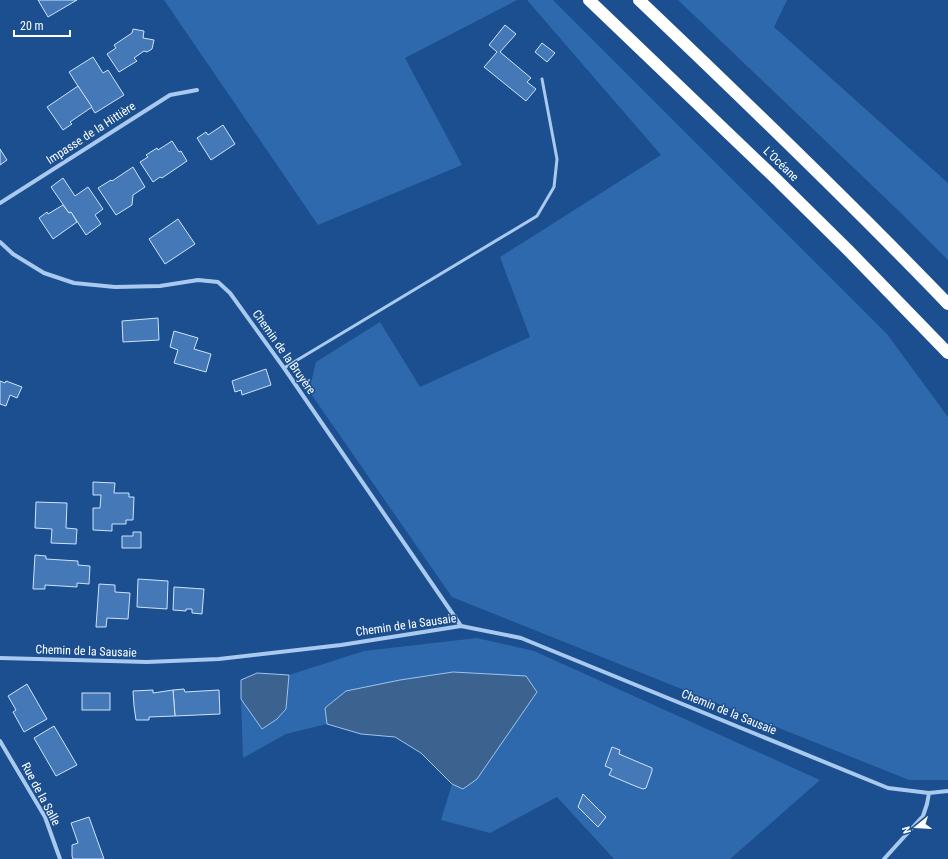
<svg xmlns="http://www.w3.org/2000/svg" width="948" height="859" font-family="'Roboto Condensed',sans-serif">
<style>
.green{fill:#2e69ad}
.water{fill:#3c6290;stroke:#9cc4f0}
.building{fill:#4478b7;stroke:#cfe3fa}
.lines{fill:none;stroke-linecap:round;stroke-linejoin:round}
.service{stroke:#a9c9ee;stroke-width:3}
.minor{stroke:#a9c9ee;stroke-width:4}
.motorway{stroke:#fff;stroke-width:12}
.labels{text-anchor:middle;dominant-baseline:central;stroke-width:3;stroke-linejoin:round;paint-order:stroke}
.street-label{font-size:12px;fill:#fff;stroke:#1b4f8f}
</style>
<rect width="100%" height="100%" fill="#1b4f8f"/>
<g class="green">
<polygon points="164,0 517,0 405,58 462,165 318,225"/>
<polygon points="527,0 553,0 887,334 948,417 948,780 909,780 452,597 309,391 316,362 380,322 420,387 530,337 500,257 661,155"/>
<polygon points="678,0 787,0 774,27 948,183 948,260 903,215"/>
<polygon points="477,638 534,651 820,780 730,859 614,859 557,797 490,833 441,820 452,784 463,788 537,692 325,708 327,724 286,734 243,758 241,699 262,729 286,709 289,675 364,651"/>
</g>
<g class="water">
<polygon points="453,672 526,676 537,692 477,779 463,789 452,784 421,753 395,737 361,734 327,724 325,708 346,691 400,680"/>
<polygon points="257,673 289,675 286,709 277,719 262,729 241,699 241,680"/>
</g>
<g class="building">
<polygon points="38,0 77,0 48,17"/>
<polygon points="505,25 516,34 500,52 531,78 527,82 536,89 526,101 484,67 497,52 489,45"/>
<polygon points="133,29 144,31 143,38 154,40 152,49 147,52 144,51 134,58 137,61 119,72 107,54 116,48 114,45 132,33"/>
<polygon points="542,43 555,53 547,62 535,52"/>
<polygon points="93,57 103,73 108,70 124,95 95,113 69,72"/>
<polygon points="78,86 92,107 70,122 72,124 63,130 47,107"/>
<polygon points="223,125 235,144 211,160 197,138 206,132 208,135"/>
<polygon points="172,141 179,152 181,151 187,161 162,178 160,177 153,182 140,162 148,157 146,155 157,148 158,150"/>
<polygon points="0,149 7,160 0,165"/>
<polygon points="133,167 145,187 133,195 132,205 116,215 98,188 111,180 112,181"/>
<polygon points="63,178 75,196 88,187 103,209 95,215 101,224 86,235 71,212 69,213 51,187"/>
<polygon points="63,205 69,213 71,212 77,222 53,239 39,218 47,212 48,214"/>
<polygon points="178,219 195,244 165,264 149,239"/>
<polygon points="158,318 159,340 123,342 122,321"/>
<polygon points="174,331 198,338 194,349 211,354 206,372 174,363 178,350 170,347"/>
<polygon points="266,369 271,385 242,395 241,390 235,392 232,381"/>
<polygon points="0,381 5,383 6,381 22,387 17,398 10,395 6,406 0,404"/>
<polygon points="93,482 115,483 114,493 129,493 129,497 134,497 133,520 126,520 126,524 112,524 112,531 93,530 93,508 100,508 101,495 93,495"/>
<polygon points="36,502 67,503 66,528 77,529 76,544 51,543 52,529 35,528"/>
<polygon points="133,532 141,532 141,548 122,548 122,536 133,536"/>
<polygon points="35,555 46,556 46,559 78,561 78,565 90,566 89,584 77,583 77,587 45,585 45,589 33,589"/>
<polygon points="138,579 168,581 167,609 137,607"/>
<polygon points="99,584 115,585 115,592 130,593 128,619 107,618 106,627 96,627"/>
<polygon points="174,587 204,589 202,614 192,613 192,609 186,609 186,611 173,610"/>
<polygon points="27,684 47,719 24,732 13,712 16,710 8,696"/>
<polygon points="184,689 185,692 219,690 220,714 175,716 173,690"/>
<polygon points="153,690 153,693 173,690 175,716 149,717 149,720 136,720 134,706 133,691"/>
<rect x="82" y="693" width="28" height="17"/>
<polygon points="54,726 77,765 56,776 34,738"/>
<polygon points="612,747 620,750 619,754 652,768 652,771 646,788 643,789 635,786 609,775 612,769 605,766"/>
<polygon points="583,794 606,817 598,827 578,807"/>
<polygon points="89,817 104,859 73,859 72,856 72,845 78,843 71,823"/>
</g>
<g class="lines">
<polyline class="service" points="284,368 537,216 554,187 557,159 542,79"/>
<g class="minor">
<polyline points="0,203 170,95 197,90"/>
<polyline points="0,242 13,254 44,273 74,283 115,287 160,286 198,280 218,282 230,293 284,368 461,626"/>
<polyline points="0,658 147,662 219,659 341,645 461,626 521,638 888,788 929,793"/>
<polyline points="0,741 45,817 60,859"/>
<polyline points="884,859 923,816 927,804 929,793 948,791"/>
</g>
<g class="motorway">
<polyline points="589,0 774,177 848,250 948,353"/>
<path d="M639,0C744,100 848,200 948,304"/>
</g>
</g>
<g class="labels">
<g class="street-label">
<text transform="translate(91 133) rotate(-33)">Impasse de la Hittière</text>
<text transform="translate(781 164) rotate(44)">L’Océane</text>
<text transform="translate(284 352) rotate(55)">Chemin de la Bruyère</text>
<text transform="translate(406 625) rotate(-8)">Chemin de la Sausaie</text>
<text transform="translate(86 651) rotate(2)">Chemin de la Sausaie</text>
<text transform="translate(729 712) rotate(22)">Chemin de la Sausaie</text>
<text transform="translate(41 794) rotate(62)">Rue de la Salle</text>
</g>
</g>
<g transform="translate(916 827) rotate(252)" stroke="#1b4f8f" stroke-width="3" paint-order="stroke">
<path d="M0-3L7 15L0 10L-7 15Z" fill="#ffffff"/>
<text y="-6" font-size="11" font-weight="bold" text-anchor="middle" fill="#ffffff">N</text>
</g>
<path d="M14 30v6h56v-6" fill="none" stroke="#ffffff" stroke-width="2"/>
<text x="20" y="30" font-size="12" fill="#ffffff" stroke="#1b4f8f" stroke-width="3" paint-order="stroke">20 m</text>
</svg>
